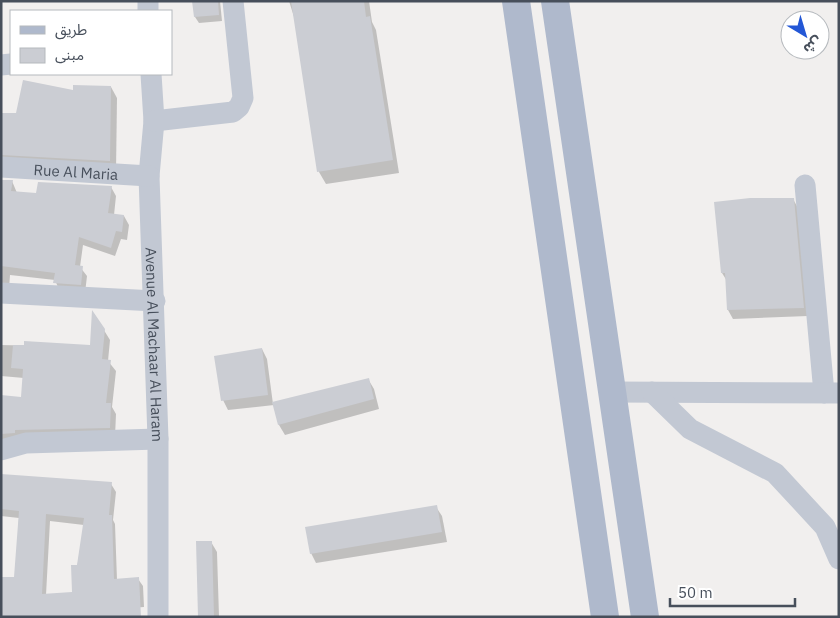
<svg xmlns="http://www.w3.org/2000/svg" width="840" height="618" font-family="'IBM Plex Sans','Noto Sans Arabic',sans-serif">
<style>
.shadow{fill:#0003;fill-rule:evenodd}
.building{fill:#cbcdd3;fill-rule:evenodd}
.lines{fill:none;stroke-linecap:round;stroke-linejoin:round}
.minor{stroke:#c2c8d3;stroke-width:21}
.major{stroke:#afb9cc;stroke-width:28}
.labels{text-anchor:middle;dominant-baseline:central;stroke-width:4;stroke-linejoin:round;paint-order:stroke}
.street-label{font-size:15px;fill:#474f5b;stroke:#fff}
</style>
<rect width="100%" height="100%" fill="#f1efee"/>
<g class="shadow">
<polygon points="194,1 220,1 222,21 199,23 195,17"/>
<polygon points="289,1 369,1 372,22 376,30 399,173 326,184 319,172 309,98 295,20"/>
<polygon points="111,87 117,98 116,172 1,169 1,130 17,115 75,91"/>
<polygon points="1,181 12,181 17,193 37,194 111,187 116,196 114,215 124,216 129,225 127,240 121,239 115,256 83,245 80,267 87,276 85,293 60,292 55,280 10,275 9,289 1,290"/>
<polygon points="793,199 798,208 808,316 733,319 728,310 727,281 722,273 715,204"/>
<polygon points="94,314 110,340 108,361 116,371 112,407 116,414 115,437 1,443 1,396 22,398 24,378 1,376 1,345 91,347"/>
<polygon points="262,349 267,359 273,404 368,379 374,389 379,409 285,435 279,425 274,405 228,410 223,400"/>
<path d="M1,476L111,484L116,492L113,520L115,524L117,580L138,579L143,586L144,607L13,617L19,518L1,516ZM50,521L84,525L73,593L46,595Z"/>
<polygon points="436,507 442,516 447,542 316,563 311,553"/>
<polygon points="211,542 217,552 219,617 200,617"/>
</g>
<g class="building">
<polygon points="192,1 218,1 219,15 194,17"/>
<polygon points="291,1 364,1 366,17 370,16 393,160 317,172"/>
<polygon points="23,80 73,90 73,85 111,86 110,161 1,155 2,113 16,113"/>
<polygon points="1,180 13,180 11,191 36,193 38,182 112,186 108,213 124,215 122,232 116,231 111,248 79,237 75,265 83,266 81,285 53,283 55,273 1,266"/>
<polygon points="750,198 794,198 804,308 727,310 725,273 721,273 714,202"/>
<polygon points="92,310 105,329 102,359 111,360 106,403 111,403 110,428 15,430 15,433 1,434 1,395 21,397 23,369 11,368 13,345 24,345 24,341 90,345"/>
<polygon points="262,348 268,395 221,401 214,356"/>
<polygon points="369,378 374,399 278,425 272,402"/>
<path d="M1,474L112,482L109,515H112L114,579L139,577L141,617H1V577H14L19,511L1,509ZM46,514L84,518L77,565H71L72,592L42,594Z"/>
<polygon points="437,505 442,532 310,554 305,527"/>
<polygon points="196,541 212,541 214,617 198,617"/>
</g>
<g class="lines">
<g class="minor">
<polyline points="148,1 148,11"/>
<polyline points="1,65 11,64"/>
<path id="s1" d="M151,74L154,121L149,176L158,439V617"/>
<polyline points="154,121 233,112 239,107 243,98 233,1"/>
<path id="s2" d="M1,167L149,176"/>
<polyline points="805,185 824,393"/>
<polyline points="1,293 155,301"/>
<polyline points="612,392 839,393"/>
<polyline points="652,392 690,429 775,473 825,527 839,559"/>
<polyline points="1,450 26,443 158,439"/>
</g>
<g class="major">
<polyline points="516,1 605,617"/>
<polyline points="555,1 645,617"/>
</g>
</g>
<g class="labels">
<g class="street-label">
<text stroke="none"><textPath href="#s2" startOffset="75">Rue Al Maria</textPath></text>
<text stroke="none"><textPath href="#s1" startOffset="271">Avenue Al Machaar Al Haram</textPath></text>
</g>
</g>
<rect width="840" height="618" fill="none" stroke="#474f5b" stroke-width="5"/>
<rect x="10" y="10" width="162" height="65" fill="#ffffff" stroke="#b5b9bd"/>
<rect x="20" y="26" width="25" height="8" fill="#afb9cc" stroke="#b5b9bd"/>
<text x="55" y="35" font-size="15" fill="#474f5b">طريق</text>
<rect x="20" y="48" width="25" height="15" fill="#cbcdd3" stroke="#b5b9bd"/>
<text x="55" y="60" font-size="15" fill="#474f5b">مبنى</text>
<g transform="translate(805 35) rotate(142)"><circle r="24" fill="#ffffff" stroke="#b5b9bd"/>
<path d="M0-4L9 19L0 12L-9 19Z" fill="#2357d6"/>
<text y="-8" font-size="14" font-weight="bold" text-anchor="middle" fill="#474f5b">ش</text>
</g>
<path d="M670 598v8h125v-8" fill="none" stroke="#474f5b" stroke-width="2.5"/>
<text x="678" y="598" font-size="15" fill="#474f5b" stroke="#ffffff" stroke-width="4" paint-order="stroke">50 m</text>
</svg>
